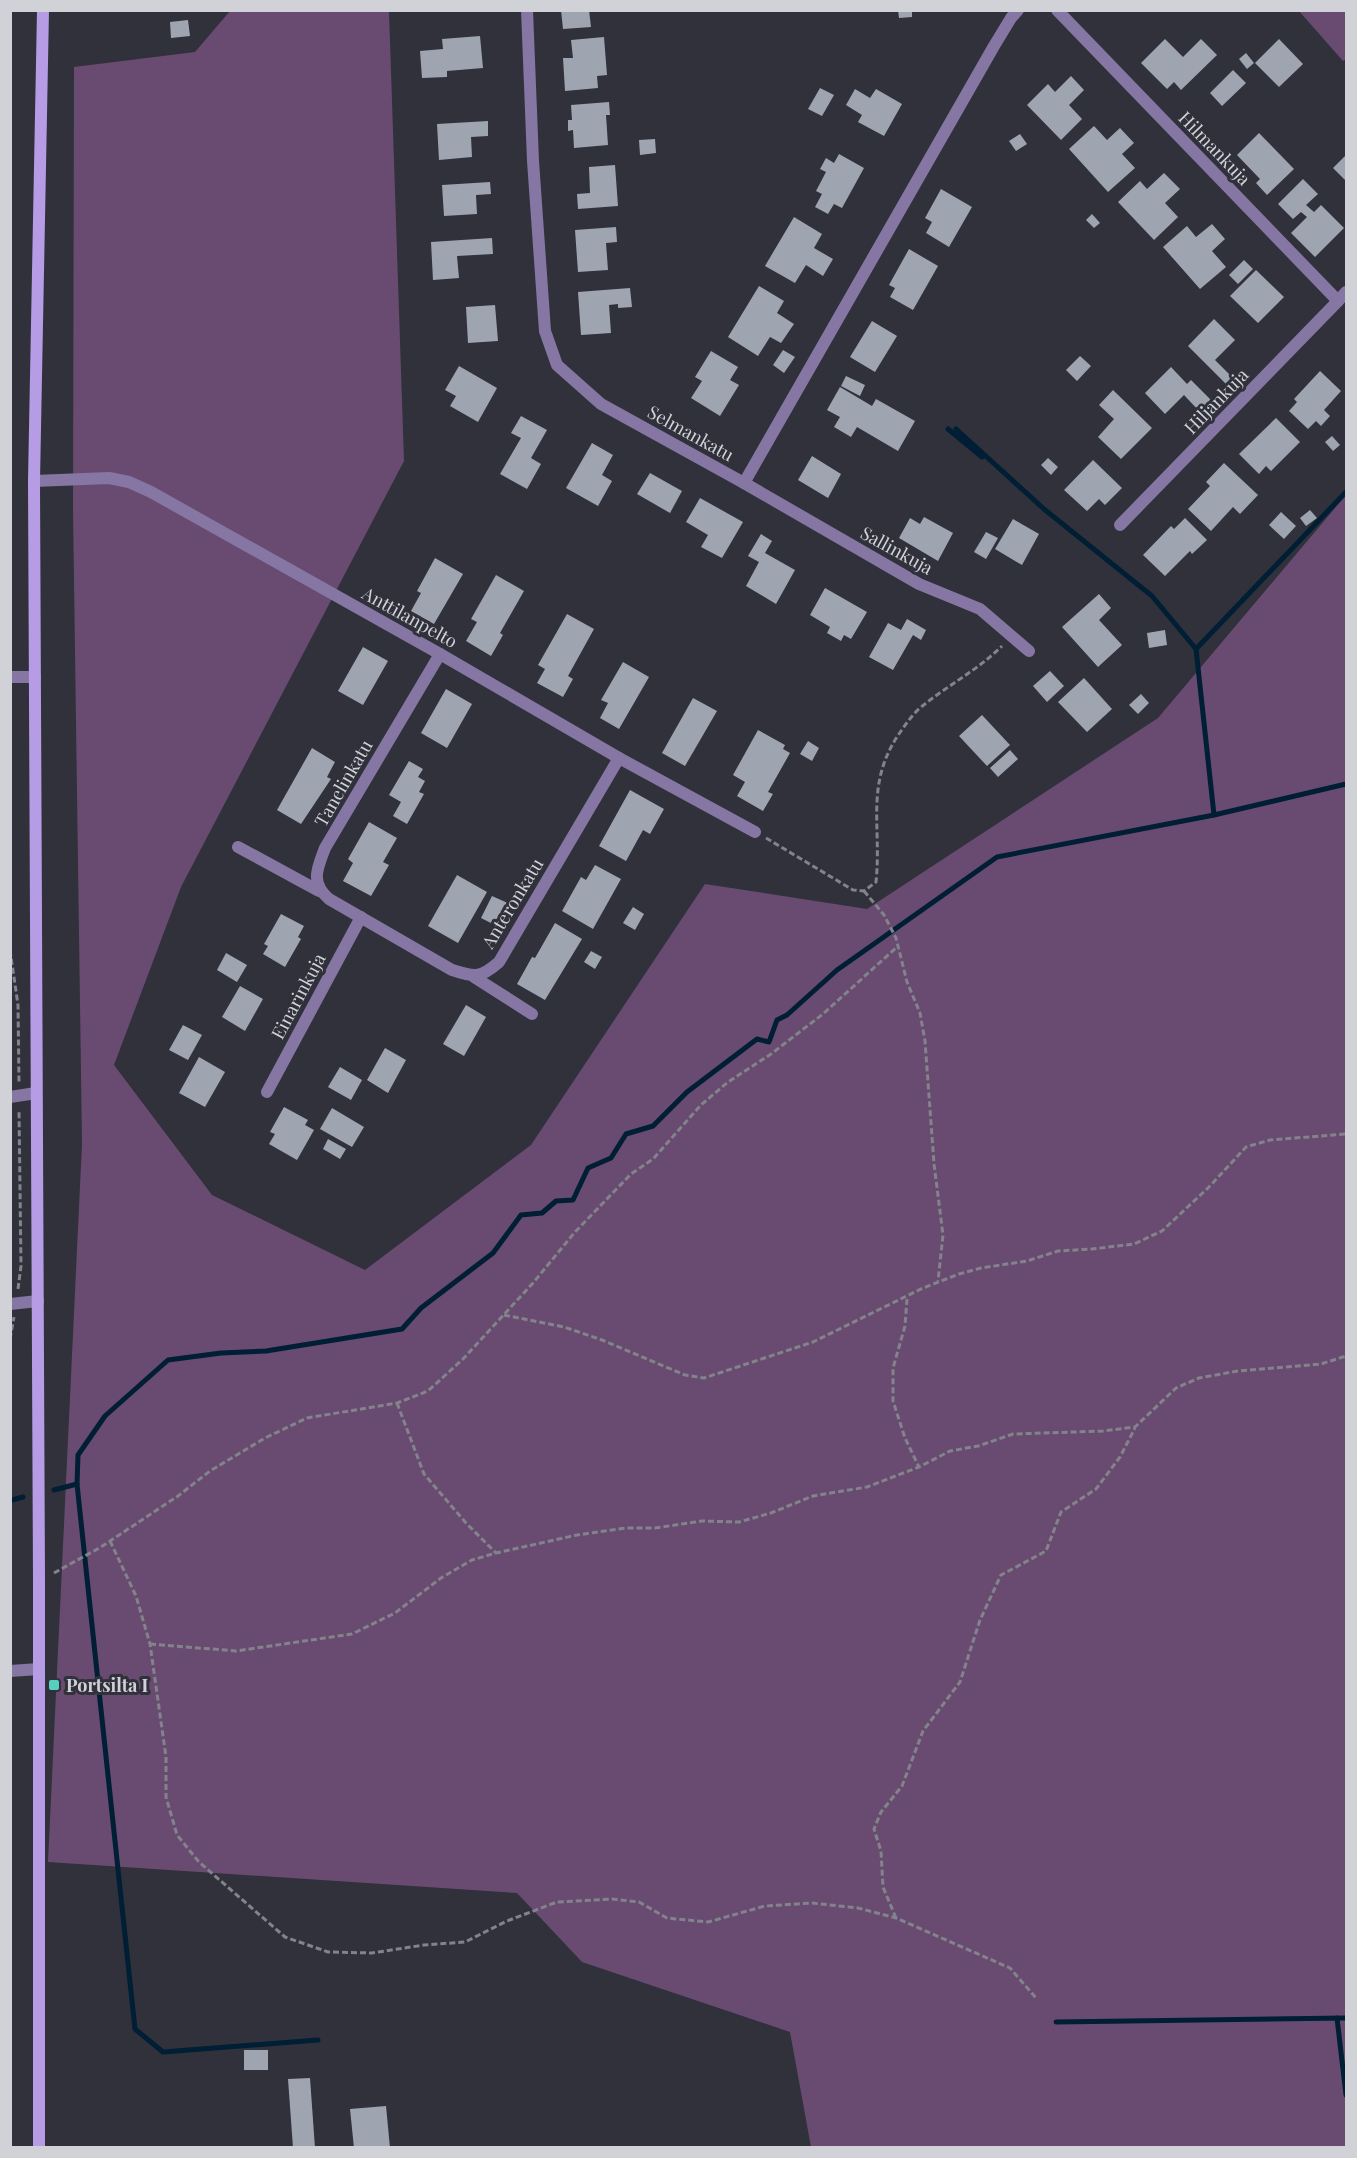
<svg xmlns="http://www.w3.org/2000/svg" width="1357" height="2158" font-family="'Playfair Display',serif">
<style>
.green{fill:#694b71}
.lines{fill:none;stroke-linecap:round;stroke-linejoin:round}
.stream{stroke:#001e34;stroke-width:5}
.building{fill:#9fa5b0}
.path{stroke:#82838b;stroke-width:3;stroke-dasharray:6 3;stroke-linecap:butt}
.minor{stroke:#8676a3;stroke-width:12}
.secondary{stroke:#b69ce4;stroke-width:12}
.poi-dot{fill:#57cec1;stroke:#30313b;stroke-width:2}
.labels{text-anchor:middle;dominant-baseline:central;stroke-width:6;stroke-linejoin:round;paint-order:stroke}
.street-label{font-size:18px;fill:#d1d2d8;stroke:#30313b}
.poi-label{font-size:18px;font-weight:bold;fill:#d1d2d8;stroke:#30313b;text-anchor:start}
</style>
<rect width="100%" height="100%" fill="#30313b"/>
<g class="green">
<polygon points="230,11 389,11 404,461 181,887 114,1065 212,1195 365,1270 531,1145 705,884 867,909 1158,718 1346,495 1346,2147 811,2147 790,2032 582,1962 517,1893 48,1862 82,1144 73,510 74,67 195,52"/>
<polygon points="1299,11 1346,11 1346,59 1343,61"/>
</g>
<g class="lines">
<g class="stream">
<polyline points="948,429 982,457"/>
<polyline points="956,429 1044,509 1152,596 1196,649 1214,815"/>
<polyline points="1196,649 1346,492"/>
<polyline points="54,1490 77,1484"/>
<polyline points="12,1500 23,1497"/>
<polyline points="1337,2018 1346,2095"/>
<polyline points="1056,2022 1346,2018"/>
<polyline points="318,2040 163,2052 135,2029 77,1484 78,1455 105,1416 168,1360 221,1353 266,1351 402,1329 421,1308 493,1253 521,1215 542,1213 556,1201 573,1200 588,1168 611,1158 626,1134 653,1126 687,1092 757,1039 769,1042 777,1020 787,1015 837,970 997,857 1214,815 1346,784"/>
</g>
</g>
<g class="building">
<polygon points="561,10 589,10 591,27 563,29"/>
<polygon points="898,10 912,10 912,17 899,18"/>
<polygon points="188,20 190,36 171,38 170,22"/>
<polygon points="480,36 483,68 447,71 447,77 422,78 420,51 443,49 442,39"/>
<polygon points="604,37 607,75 597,76 598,88 565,91 563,58 573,58 571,40"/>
<polygon points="1165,39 1183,57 1201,39 1217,55 1181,90 1174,82 1167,89 1141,63"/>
<polygon points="1279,39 1303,64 1279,87 1255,63"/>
<polygon points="1246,53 1254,63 1247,69 1239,59"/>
<polygon points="1233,70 1246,83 1222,106 1210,93"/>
<polygon points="1071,76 1084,90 1069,105 1082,119 1061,140 1027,105 1048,84 1055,92"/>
<polygon points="820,88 834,95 822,116 808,109"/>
<polygon points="855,89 870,98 876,89 902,104 884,136 858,122 862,115 846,105"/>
<polygon points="609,102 610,115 606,115 608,145 574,148 573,130 568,131 568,120 572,120 571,105"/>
<polygon points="488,121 488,136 471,137 472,157 439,160 437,124"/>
<polygon points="1094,126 1107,140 1120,128 1134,143 1122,154 1135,168 1108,192 1069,149"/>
<polygon points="1259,133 1294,169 1267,195 1256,183 1260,179 1237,155"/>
<polygon points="1020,134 1027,144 1016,151 1009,141"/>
<polygon points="655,139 656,153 640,155 639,140"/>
<polygon points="839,154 864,168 842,208 834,204 828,214 815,207 822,194 816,191 826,172 820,169 826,158 834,163"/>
<polygon points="1346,155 1346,181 1333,168"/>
<polygon points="615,165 618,206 578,209 577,194 590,193 589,167"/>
<polygon points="1164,173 1180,189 1165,203 1178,217 1154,240 1118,202 1140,181 1147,189"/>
<polygon points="1303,179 1318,194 1306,205 1314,212 1321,205 1344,228 1315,257 1291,233 1307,217 1301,212 1293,219 1278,204"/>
<polygon points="490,182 491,194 476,195 477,214 444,216 442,185"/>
<polygon points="941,189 972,207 949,247 926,233 932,222 925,218"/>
<polygon points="1092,214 1100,223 1094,228 1086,220"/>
<polygon points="794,217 822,234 814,248 833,259 823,276 806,265 795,283 765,266"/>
<polygon points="1212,224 1225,239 1212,251 1226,267 1200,289 1163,247 1187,226 1196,237"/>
<polygon points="616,227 617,242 606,243 608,270 578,272 575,230"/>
<polygon points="492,238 493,254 457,256 459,278 433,280 431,242"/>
<polygon points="909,249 938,266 913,310 890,297 895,288 889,285"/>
<polygon points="1244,260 1253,269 1238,284 1229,275"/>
<polygon points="1256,270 1284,297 1258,323 1230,296"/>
<polygon points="759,286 784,301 777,313 794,324 781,343 770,337 758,356 728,337"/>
<polygon points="630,288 632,307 618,308 618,304 609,305 611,333 581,335 578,292"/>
<polygon points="495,305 498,341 468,343 466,307"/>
<polygon points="1214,319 1235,340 1215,360 1234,379 1227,385 1188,346"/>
<polygon points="872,321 897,336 875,372 850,357"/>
<polygon points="783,350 795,357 784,373 773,365"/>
<polygon points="711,351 738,367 730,380 739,385 720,416 691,398 702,381 695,377"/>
<polygon points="1080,356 1091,366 1077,381 1066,370"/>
<polygon points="459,366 497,388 478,422 450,406 456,396 445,390"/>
<polygon points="1171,367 1187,384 1191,380 1212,401 1200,412 1184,395 1165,414 1145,393"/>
<polygon points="1320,371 1341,391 1324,410 1330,416 1321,426 1316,421 1308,429 1289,411 1297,402 1294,399"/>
<polygon points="846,376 865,385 860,396 841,386"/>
<polygon points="840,387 872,406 876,399 915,421 898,451 857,427 851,437 834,427 840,417 827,410"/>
<polygon points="1113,390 1152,428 1121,459 1098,437 1114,419 1099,405"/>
<polygon points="521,416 547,430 531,458 541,464 527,489 500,474 521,438 511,433"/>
<polygon points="1276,418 1300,442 1271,471 1266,466 1259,474 1239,454"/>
<polygon points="1332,436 1340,445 1333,451 1325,442"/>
<polygon points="592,443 613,455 602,475 612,481 598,506 566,488"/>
<polygon points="812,456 841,474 828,498 798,480"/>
<polygon points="1048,458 1058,467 1051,475 1041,465"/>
<polygon points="1093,460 1122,488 1105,505 1099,499 1087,511 1064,490"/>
<polygon points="1224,463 1258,495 1240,514 1233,507 1211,531 1188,509 1210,486 1206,482"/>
<polygon points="650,473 682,491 670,513 637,494"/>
<polygon points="700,498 743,522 722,558 701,547 708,535 686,522"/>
<polygon points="1310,510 1317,518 1306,526 1300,518"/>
<polygon points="1281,512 1296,526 1284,539 1269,525"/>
<polygon points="924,517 953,533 938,561 899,538 910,518 920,524"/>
<polygon points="1185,518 1207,540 1192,554 1190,551 1165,576 1143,555 1171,526 1174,529"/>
<polygon points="1013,519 1039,534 1022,565 995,549"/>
<polygon points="986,532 998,538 986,559 974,552"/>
<polygon points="761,534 772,541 765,553 795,570 776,604 746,586 759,562 748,556"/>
<polygon points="435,558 463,574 434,624 411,611 421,593 417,591"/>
<polygon points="496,575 524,591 500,633 503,635 491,656 466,641 477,622 471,619"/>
<polygon points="825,588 867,612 851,639 844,635 841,641 827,633 830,627 810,615"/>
<polygon points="1099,594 1111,608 1099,620 1122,645 1098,667 1062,627"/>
<polygon points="567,614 594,629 568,676 573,679 563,697 537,683 545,669 538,665"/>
<polygon points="907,619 926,630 921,640 913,635 893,670 869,657 888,623 901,630"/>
<polygon points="1165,630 1167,645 1149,648 1147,633"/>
<polygon points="363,647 388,661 363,705 338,691"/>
<polygon points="623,662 649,677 619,729 600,718 608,703 601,700"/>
<polygon points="1050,671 1064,686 1047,702 1033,686"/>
<polygon points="1084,678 1112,709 1087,732 1058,702"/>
<polygon points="446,689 472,704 447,748 421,733"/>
<polygon points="1141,694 1149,703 1138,714 1129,705"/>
<polygon points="693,698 717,711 685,766 662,753"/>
<polygon points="982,715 1010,745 987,766 959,736"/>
<polygon points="758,730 785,745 783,749 790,753 768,792 773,794 763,811 737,796 745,782 733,775"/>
<polygon points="808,741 819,748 812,761 800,754"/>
<polygon points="312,748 335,762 327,777 331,779 301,824 277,810"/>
<polygon points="1010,750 1018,759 998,777 990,768"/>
<polygon points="409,761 423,769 418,777 425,781 419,792 424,794 407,824 393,816 401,802 389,795"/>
<polygon points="630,790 664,809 650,834 643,830 626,861 599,846"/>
<polygon points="369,822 397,838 383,862 389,865 371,896 343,881 353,863 348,859"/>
<polygon points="595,865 621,879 593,929 562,911 581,877 586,880"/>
<polygon points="457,875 487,892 458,943 428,926"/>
<polygon points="492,896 512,905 501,928 481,918"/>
<polygon points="633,907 644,914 635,930 623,923"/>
<polygon points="281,914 304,926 298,937 301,939 285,967 263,954 268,946 264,944"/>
<polygon points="555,923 582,939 545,1000 517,984 532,957 535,958"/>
<polygon points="591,951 602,957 595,969 584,962"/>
<polygon points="226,953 247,965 237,982 217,970"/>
<polygon points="240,986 263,999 245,1031 222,1017"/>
<polygon points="466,1005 486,1017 464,1056 443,1044"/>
<polygon points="183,1025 202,1035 188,1060 169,1050"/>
<polygon points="385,1048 406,1060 388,1093 367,1080"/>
<polygon points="199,1057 225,1072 205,1107 179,1093"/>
<polygon points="340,1067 362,1080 351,1100 328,1087"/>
<polygon points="284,1107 308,1120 305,1125 314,1130 297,1160 269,1144 275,1134 270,1132"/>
<polygon points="332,1108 364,1127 352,1147 320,1129"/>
<polygon points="328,1139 346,1149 340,1159 323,1149"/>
<rect x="244" y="2050" width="24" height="20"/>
<polygon points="310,2078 315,2148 293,2148 288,2079"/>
<polygon points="386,2106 390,2148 354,2148 350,2109"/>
</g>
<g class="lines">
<g class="path">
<path d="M766,838L853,890L864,891L876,882C882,825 864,783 901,731C908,721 915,711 925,704C950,684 979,669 1002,646"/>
<polyline points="864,891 884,915 896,938 907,982 920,1013 925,1041 934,1164 943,1235 938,1281"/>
<polyline points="10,950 18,1005 19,1083"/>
<polyline points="18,1289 21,1266 19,1110"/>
<polyline points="907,1299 905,1326 893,1368 893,1401 905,1438 919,1467"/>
<polyline points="504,1315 564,1327 602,1340 685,1375 704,1378 813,1342 923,1288 959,1274 981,1268 1027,1261 1058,1251 1092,1249 1134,1244 1162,1231 1209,1187 1246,1147 1270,1140 1346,1134"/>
<polyline points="10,1339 14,1317"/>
<polyline points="397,1403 424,1474 466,1523 496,1553"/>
<polyline points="110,1541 136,1596 150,1644 166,1757 166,1797 177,1835 199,1862 285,1937 328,1952 372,1953 424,1945 465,1942 507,1921 557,1902 612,1899 639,1902 667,1918 708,1922 765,1906 812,1903 858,1908 896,1918 1010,1968 1036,1998"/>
<polyline points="54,1573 101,1547 178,1496 210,1471 265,1438 307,1418 397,1403 428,1391 463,1359 533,1283 575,1232 631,1174 653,1159 701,1105 728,1082 771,1054 823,1014 898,946"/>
<polyline points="150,1644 236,1651 352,1634 395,1613 441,1578 472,1560 496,1553 577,1535 626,1528 655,1528 702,1521 739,1522 771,1513 813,1496 867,1487 919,1467 950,1451 978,1446 1013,1434 1103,1431 1135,1427 1176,1388 1199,1378 1238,1371 1321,1364 1346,1356"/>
<polyline points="896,1918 883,1887 881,1851 874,1829 881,1812 902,1786 923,1731 960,1682 980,1620 1001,1575 1046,1551 1061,1512 1096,1489 1120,1457 1135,1428"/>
</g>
<g class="minor">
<polyline points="527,10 533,161 545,331 557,365 601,404 744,483 994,46 1011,18 1018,10"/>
<polyline points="1057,10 1338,301 1346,292"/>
<polyline points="34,481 109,478 129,482 151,492 440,654 619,758 755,832"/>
<polyline points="744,483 919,584 980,609 1029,651"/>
<polyline points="1120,525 1338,301"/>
<path d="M440,654L325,848C317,869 310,883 329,899L452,970C474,977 480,979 499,962L619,758"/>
<polyline points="10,677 35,677"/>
<polyline points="238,847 319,891"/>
<polyline points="474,977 532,1014"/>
<polyline points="267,1092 361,917"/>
<polyline points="10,1097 36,1093"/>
<polyline points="10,1304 38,1301"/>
<polyline points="10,1671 39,1669"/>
</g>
<polyline class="secondary" points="39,2148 39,1580 34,481 43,10"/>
</g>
<rect class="poi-dot" x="48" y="1679" width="12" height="12" rx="3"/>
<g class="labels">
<g class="street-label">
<text transform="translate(1215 148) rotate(46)">Hilmankuja</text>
<text transform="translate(1216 401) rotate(-46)">Hiljankuja</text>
<text transform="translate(691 433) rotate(29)">Selmankatu</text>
<text transform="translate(897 550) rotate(29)">Sallinkuja</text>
<text transform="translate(410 617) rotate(29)">Anttilanpelto</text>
<text transform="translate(343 783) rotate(-60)">Tanelinkatu</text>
<text transform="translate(512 903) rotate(-59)">Anteronkatu</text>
<text transform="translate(298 996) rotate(-62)">Einarinkuja</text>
</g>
<g class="poi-label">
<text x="66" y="1685">Portsilta I</text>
</g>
</g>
<rect width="1357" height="2158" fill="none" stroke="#d1d2d8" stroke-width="24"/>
</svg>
